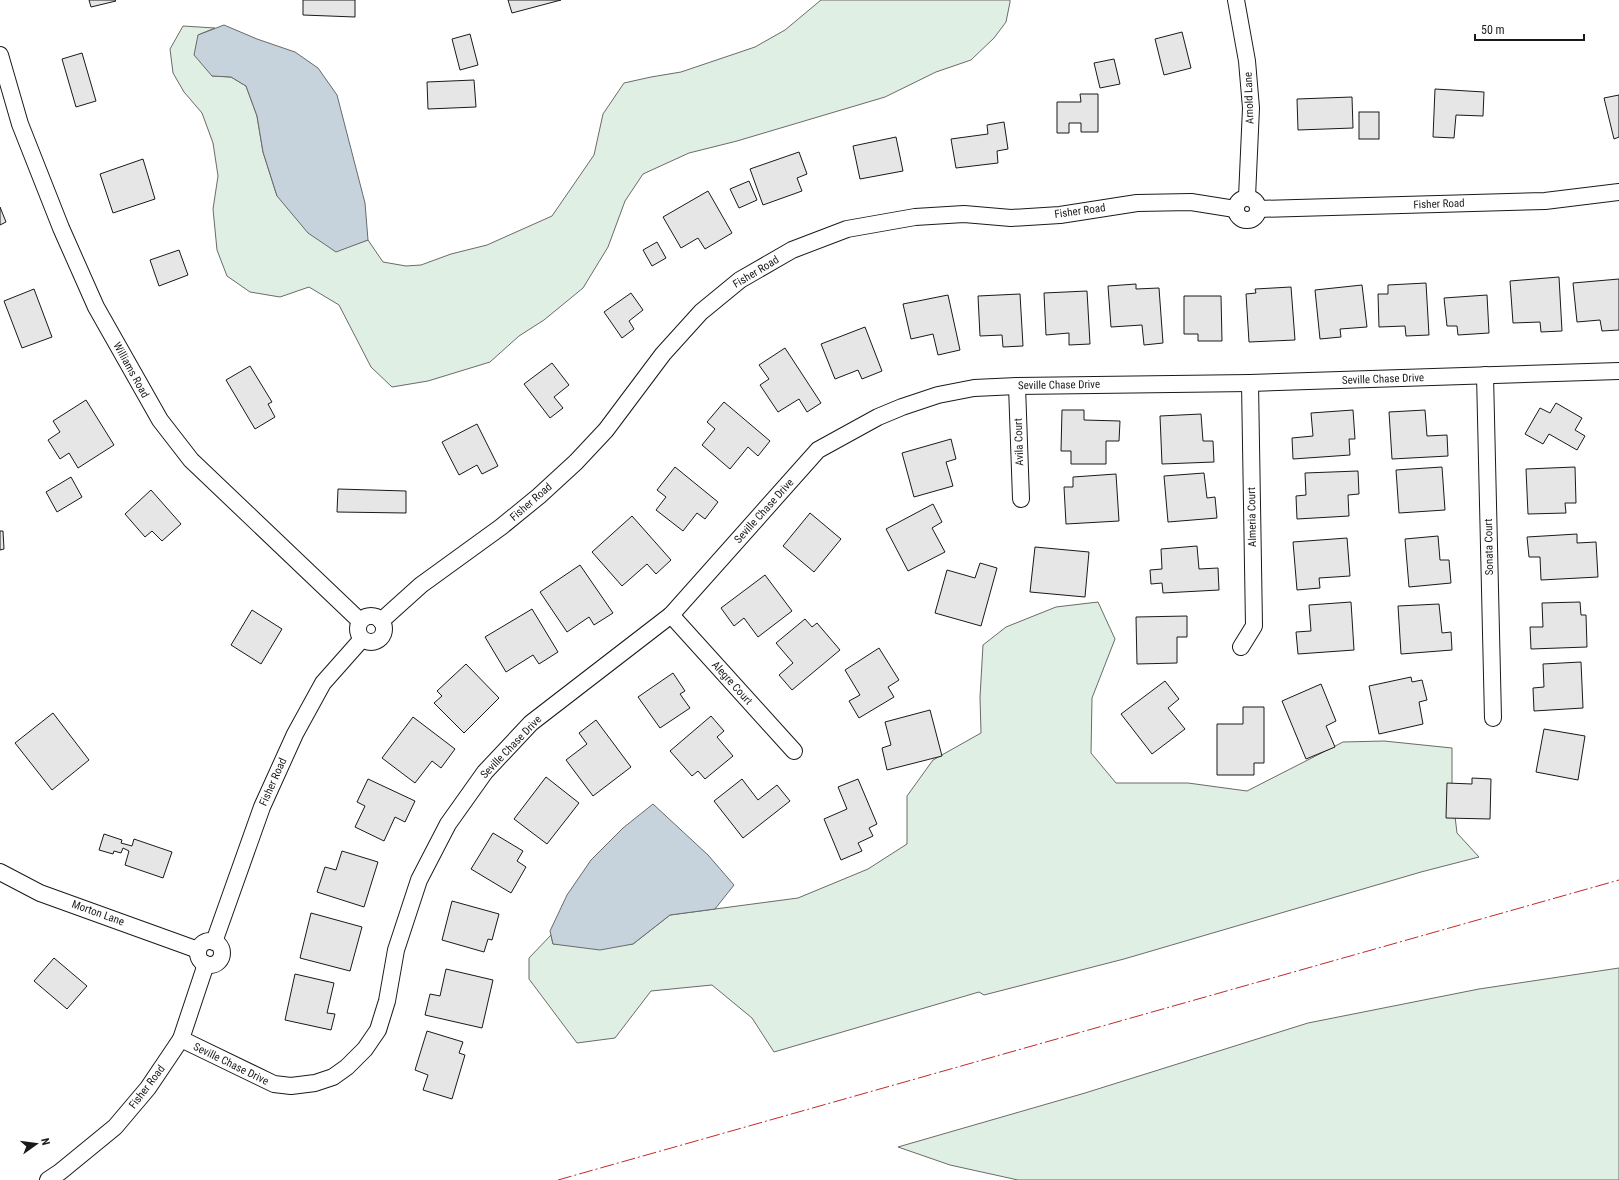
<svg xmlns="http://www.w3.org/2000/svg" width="1619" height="1180" font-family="'Roboto Condensed',sans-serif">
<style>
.green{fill:#e0efe3;stroke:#6a6a6a}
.water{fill:#c6d2dc;stroke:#6a6a6a}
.building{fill:#e6e6e6;stroke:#1a1a1a}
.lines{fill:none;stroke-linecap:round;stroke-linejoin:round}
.minor-casing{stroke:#1a1a1a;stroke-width:18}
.minor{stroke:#fff;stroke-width:16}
.power{stroke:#c62828;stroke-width:1;stroke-dasharray:14 3 2 3;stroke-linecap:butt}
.labels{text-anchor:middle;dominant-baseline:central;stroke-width:3;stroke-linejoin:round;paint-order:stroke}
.street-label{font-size:11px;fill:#1a1a1a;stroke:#fff}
</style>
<rect width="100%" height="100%" fill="#fff"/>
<g class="green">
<polygon points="821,0 1010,0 1010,2 1006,22 994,38 971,60 936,72 885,97 737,141 689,153 643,174 625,201 608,247 583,288 544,320 519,336 490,362 428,381 392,387 371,367 339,305 309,287 280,297 250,292 227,276 217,250 213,209 218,176 213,143 202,113 184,92 173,73 170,49 183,26 215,28 198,35 212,76 231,77 246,86 257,116 263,152 277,196 335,251 368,240 383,262 406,266 421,265 451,254 487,245 552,216 594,155 603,114 624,83 651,77 681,72 755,47 785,30"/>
<polygon points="1098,602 1115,639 1092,698 1091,753 1116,783 1188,783 1247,791 1343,742 1384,741 1452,748 1452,791 1457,833 1479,857 1421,872 1124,959 984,995 979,992 774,1052 752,1018 712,985 651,991 615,1038 577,1043 529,979 529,958 551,935 553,944 633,944 670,915 798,898 868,869 907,844 907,796 933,760 981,733 980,697 983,645 1006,627 1056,607"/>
<polygon points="1619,968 1619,1180 1018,1180 950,1165 898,1147 1085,1093 1308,1023 1479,989"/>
</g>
<g class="water">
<polygon points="224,25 257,39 295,52 318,68 337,95 365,203 368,240 336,252 308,233 277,196 263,152 257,116 246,86 231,77 212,76 194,55 198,35"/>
<polygon points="653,804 708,855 734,885 715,909 670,915 633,944 600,950 553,944 550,931 567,895 591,860 623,828"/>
</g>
<g class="building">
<polygon points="89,0 115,0 116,1 91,7"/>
<polygon points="303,0 355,0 355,17 303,15"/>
<polygon points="508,0 561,0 512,13"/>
<polygon points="1182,32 1191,68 1164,75 1155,39"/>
<polygon points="470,34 478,65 460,70 452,39"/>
<polygon points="82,53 96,101 76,107 62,59"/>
<polygon points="1114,59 1120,84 1100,88 1094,63"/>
<polygon points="474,80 476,107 428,109 427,82"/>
<polygon points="1435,89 1484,92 1483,116 1456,115 1454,138 1433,137"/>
<polygon points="1080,94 1098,94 1098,132 1081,132 1081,123 1069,123 1069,133 1057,133 1057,102 1081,102"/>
<polygon points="1619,95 1619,137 1614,139 1604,98"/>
<polygon points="1352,97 1353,128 1298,130 1297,99"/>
<rect x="1359" y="112" width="20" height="27"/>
<polygon points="1004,122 1008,149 997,151 998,163 956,168 951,139 988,134 987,125"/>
<polygon points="896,137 903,171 860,179 853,146"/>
<polygon points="799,152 807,174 797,178 802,191 763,205 750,169"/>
<polygon points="143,159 155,199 113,213 100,174"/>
<polygon points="749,181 757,200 739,208 730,189"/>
<polygon points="708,191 732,233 705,249 698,238 681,248 663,217"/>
<polygon points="0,207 6,222 0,225"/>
<polygon points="657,242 666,258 652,266 643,250"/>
<polygon points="179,250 188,275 159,286 150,260"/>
<polygon points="1559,277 1562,331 1541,332 1540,322 1513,323 1510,281"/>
<polygon points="1619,279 1619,330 1602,331 1600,320 1577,322 1573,283"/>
<polygon points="1426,283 1429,335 1406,336 1405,326 1379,327 1378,294 1388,294 1388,285"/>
<polygon points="1136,284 1136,289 1159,288 1163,343 1144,345 1142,325 1111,327 1108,286"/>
<polygon points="1362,285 1367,327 1340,329 1341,337 1320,339 1315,290"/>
<polygon points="1291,287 1295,340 1249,342 1246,294 1256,293 1255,289"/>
<polygon points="34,289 52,337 22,348 4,301"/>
<polygon points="1087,291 1090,344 1069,345 1069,333 1046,335 1044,293"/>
<polygon points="631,293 643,310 629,321 634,329 622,338 604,312"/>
<polygon points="1020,294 1023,346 1003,347 1002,335 980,336 978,296"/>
<polygon points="948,295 960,350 938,355 933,334 911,339 903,304"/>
<polygon points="1487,295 1489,333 1458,335 1457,326 1447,326 1444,298"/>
<polygon points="1184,296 1221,296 1222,341 1198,341 1198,334 1184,334"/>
<polygon points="865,327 882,371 862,379 858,370 835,379 821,344"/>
<polygon points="785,348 821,403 807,412 799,399 778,412 760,385 769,379 759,365"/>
<polygon points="552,363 569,385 554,397 563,408 550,418 524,384"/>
<polygon points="250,366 272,402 268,404 275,417 255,429 226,380"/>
<polygon points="86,400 114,445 78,468 69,453 60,459 48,440 60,432 53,421"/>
<polygon points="724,402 770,441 758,456 748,447 730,469 702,445 715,429 707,422"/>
<polygon points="1556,403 1582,418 1575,430 1585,436 1577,450 1549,434 1543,444 1525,434 1540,408 1550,413"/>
<polygon points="1062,410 1084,410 1084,420 1120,421 1119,441 1106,441 1106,464 1071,464 1071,451 1061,451"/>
<polygon points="1353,410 1355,439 1349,439 1350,455 1293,459 1292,438 1313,436 1311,413"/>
<polygon points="1425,410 1427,436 1447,435 1448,456 1392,459 1389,412"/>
<polygon points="1201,414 1203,441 1213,441 1214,462 1162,464 1160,416"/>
<polygon points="477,424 498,466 482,474 477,465 459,475 442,442"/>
<polygon points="951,439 956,459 946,462 953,486 914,497 902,453"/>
<polygon points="675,467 718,502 705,519 697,513 683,531 656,510 666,497 657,490"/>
<polygon points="1442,467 1445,510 1399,513 1396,470"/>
<polygon points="1575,467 1576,503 1565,503 1566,513 1528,514 1526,469"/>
<polygon points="1358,471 1359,494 1348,495 1349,516 1297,519 1296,496 1306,495 1305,473"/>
<polygon points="1204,473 1207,498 1215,497 1217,518 1168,522 1164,476"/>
<polygon points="1116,474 1119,521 1066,524 1064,487 1073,487 1073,477"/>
<polygon points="71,477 82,497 57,512 46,492"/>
<polygon points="338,489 406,491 406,513 337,512"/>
<polygon points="151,490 181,524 162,541 152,531 145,537 125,514"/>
<polygon points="933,504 942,522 932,528 945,552 908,571 886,529"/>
<polygon points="810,513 841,539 814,572 783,546"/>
<polygon points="632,516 671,560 656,574 647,564 622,586 592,552"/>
<polygon points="0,531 3,531 4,549 0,550"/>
<polygon points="1577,534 1577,543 1596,542 1598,577 1541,580 1540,557 1529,557 1527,537"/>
<polygon points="1438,536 1440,560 1449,560 1451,583 1409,587 1405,539"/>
<polygon points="1347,538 1350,576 1319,578 1320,588 1297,590 1293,542"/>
<polygon points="1197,546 1199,569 1218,568 1219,590 1163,593 1162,583 1151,584 1150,570 1162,569 1161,549"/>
<polygon points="1035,547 1089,552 1085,597 1030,592"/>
<polygon points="980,563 997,568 981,626 935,613 947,570 975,578"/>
<polygon points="580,565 613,613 594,625 589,617 567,632 540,592"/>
<polygon points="765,575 792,611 758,637 744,618 734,626 721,608"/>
<polygon points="1351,602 1354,650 1298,654 1296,632 1311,631 1309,605"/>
<polygon points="1580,602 1581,615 1586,615 1587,647 1531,649 1530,627 1543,627 1542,603"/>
<polygon points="1439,604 1442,633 1451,632 1452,650 1401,654 1398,606"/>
<polygon points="532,609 558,652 539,664 533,655 506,672 485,637"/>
<polygon points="252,610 282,629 261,664 231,645"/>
<polygon points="1187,616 1187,637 1177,637 1177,663 1137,664 1136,617"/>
<polygon points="805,619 812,627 817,623 840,650 792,690 779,675 793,663 776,643"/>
<polygon points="879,648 899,680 888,687 894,697 859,718 849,701 860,695 845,670"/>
<polygon points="1581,662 1583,708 1534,711 1533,688 1544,687 1543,664"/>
<polygon points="466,664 499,698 464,733 434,703 442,696 437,691"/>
<polygon points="673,673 685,691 680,694 690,708 660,728 638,697"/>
<polygon points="1411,677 1412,682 1422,680 1427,700 1419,702 1423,724 1379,734 1369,686"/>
<polygon points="1165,681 1179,699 1168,708 1185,729 1152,754 1121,714"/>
<polygon points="1321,684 1336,721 1326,726 1335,747 1306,759 1282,701"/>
<polygon points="1243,707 1264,707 1264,763 1254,763 1254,775 1217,775 1217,724 1243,724"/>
<polygon points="930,710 942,756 887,770 882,748 891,745 885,722"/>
<polygon points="53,713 89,760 52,790 15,743"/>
<polygon points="711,716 724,731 717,737 733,756 705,779 698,771 692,776 670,751"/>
<polygon points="413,717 455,749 441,768 432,761 415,783 382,758"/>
<polygon points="596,720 631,767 593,796 566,760 587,744 579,733"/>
<polygon points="1544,729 1585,736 1578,780 1536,772"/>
<polygon points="546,777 579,803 547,844 514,819"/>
<polygon points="1472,778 1491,779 1490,819 1446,818 1447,783 1472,784"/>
<polygon points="368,779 415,801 405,822 395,817 384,841 355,827 365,806 357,802"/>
<polygon points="742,779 758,800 777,785 790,801 743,838 714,801"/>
<polygon points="858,779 877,824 869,828 873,836 858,843 862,851 841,860 824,819 847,809 838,787"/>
<polygon points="493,833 523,851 517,861 526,867 511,893 471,869"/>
<polygon points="104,834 122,840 121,843 132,846 134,839 172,852 163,878 125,865 129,851 123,848 121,853 114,851 113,854 99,850"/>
<polygon points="342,851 378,862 364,907 317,892 325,867 336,870"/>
<polygon points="452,901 499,914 492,940 488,939 484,952 442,940"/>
<polygon points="311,913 362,927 350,971 300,958"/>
<polygon points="54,958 87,986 67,1009 34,981"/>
<polygon points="446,969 493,980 482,1028 425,1015 430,994 440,996"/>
<polygon points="295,974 334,983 327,1013 335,1014 331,1030 285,1020"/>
<polygon points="427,1031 463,1042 459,1053 465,1055 452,1099 423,1090 428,1075 415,1070"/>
</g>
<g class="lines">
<g class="minor-casing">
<g id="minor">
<polyline points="1236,0 1247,61 1251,108 1247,197"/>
<polyline points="0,55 20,124 61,228 96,307 160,420 191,460 360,621"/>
<circle cx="1247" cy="209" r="11"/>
<polyline points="1258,209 1545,201 1619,192"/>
<polyline points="1485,375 1493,718"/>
<polyline points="1017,386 1021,499"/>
<polyline points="671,615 794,751"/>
<circle cx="371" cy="629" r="13"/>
<polyline points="381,621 421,585 501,527 539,496 576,462 606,430 663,354 701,312 740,280 792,250 847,229 915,217 964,214 1011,218 1060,215 1137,203 1191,202 1235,209"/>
<polyline points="1241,647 1254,626 1250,383"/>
<polyline points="0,872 40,893 198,950"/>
<circle cx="210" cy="953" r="12"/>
<polyline points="214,942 262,807 295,734 323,683 362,639"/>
<polyline points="181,1039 274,1084 291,1086 315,1083 333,1077 347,1067 365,1049 378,1030 387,1001 396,950 419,880 448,824 485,772 531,723 671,615 818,450 878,417 902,407 938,395 974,388 1017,386 1250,383 1619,371"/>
<polyline points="48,1180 60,1172 115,1127 148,1088 181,1039 206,964"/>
</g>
</g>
<use href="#minor" class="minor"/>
<polyline class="power" points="558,1180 1619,880"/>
</g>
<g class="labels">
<g class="street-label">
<text transform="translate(1249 98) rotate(-92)">Arnold Lane</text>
<text transform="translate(1439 204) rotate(-2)">Fisher Road</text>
<text transform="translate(1080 211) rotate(-8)">Fisher Road</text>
<text transform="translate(756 272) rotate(-31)">Fisher Road</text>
<text transform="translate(131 370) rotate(61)">Williams Road</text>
<text transform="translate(1383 379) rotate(-2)">Seville Chase Drive</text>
<text transform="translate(1059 385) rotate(-1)">Seville Chase Drive</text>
<text transform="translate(1019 442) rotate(-92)">Avila Court</text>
<text transform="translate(531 502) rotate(-41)">Fisher Road</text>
<text transform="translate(764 511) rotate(-48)">Seville Chase Drive</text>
<text transform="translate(1252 517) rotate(-91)">Almeria Court</text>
<text transform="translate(1489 547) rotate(-91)">Sonata Court</text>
<text transform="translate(732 683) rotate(48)">Alegre Court</text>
<text transform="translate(511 747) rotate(-46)">Seville Chase Drive</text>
<text transform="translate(273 782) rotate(-66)">Fisher Road</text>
<text transform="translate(98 913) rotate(20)">Morton Lane</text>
<text transform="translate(231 1064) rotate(26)">Seville Chase Drive</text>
<text transform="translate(147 1087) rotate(-53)">Fisher Road</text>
</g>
</g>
<g transform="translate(36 1144) rotate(76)" stroke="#ffffff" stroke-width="3" paint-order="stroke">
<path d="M0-3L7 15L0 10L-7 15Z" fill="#1a1a1a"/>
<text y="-6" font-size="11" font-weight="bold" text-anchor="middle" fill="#1a1a1a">N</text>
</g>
<path d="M1475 34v6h109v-6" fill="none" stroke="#1a1a1a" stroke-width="2"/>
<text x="1481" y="34" font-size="12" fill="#1a1a1a" stroke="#ffffff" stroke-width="3" paint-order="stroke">50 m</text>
</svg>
